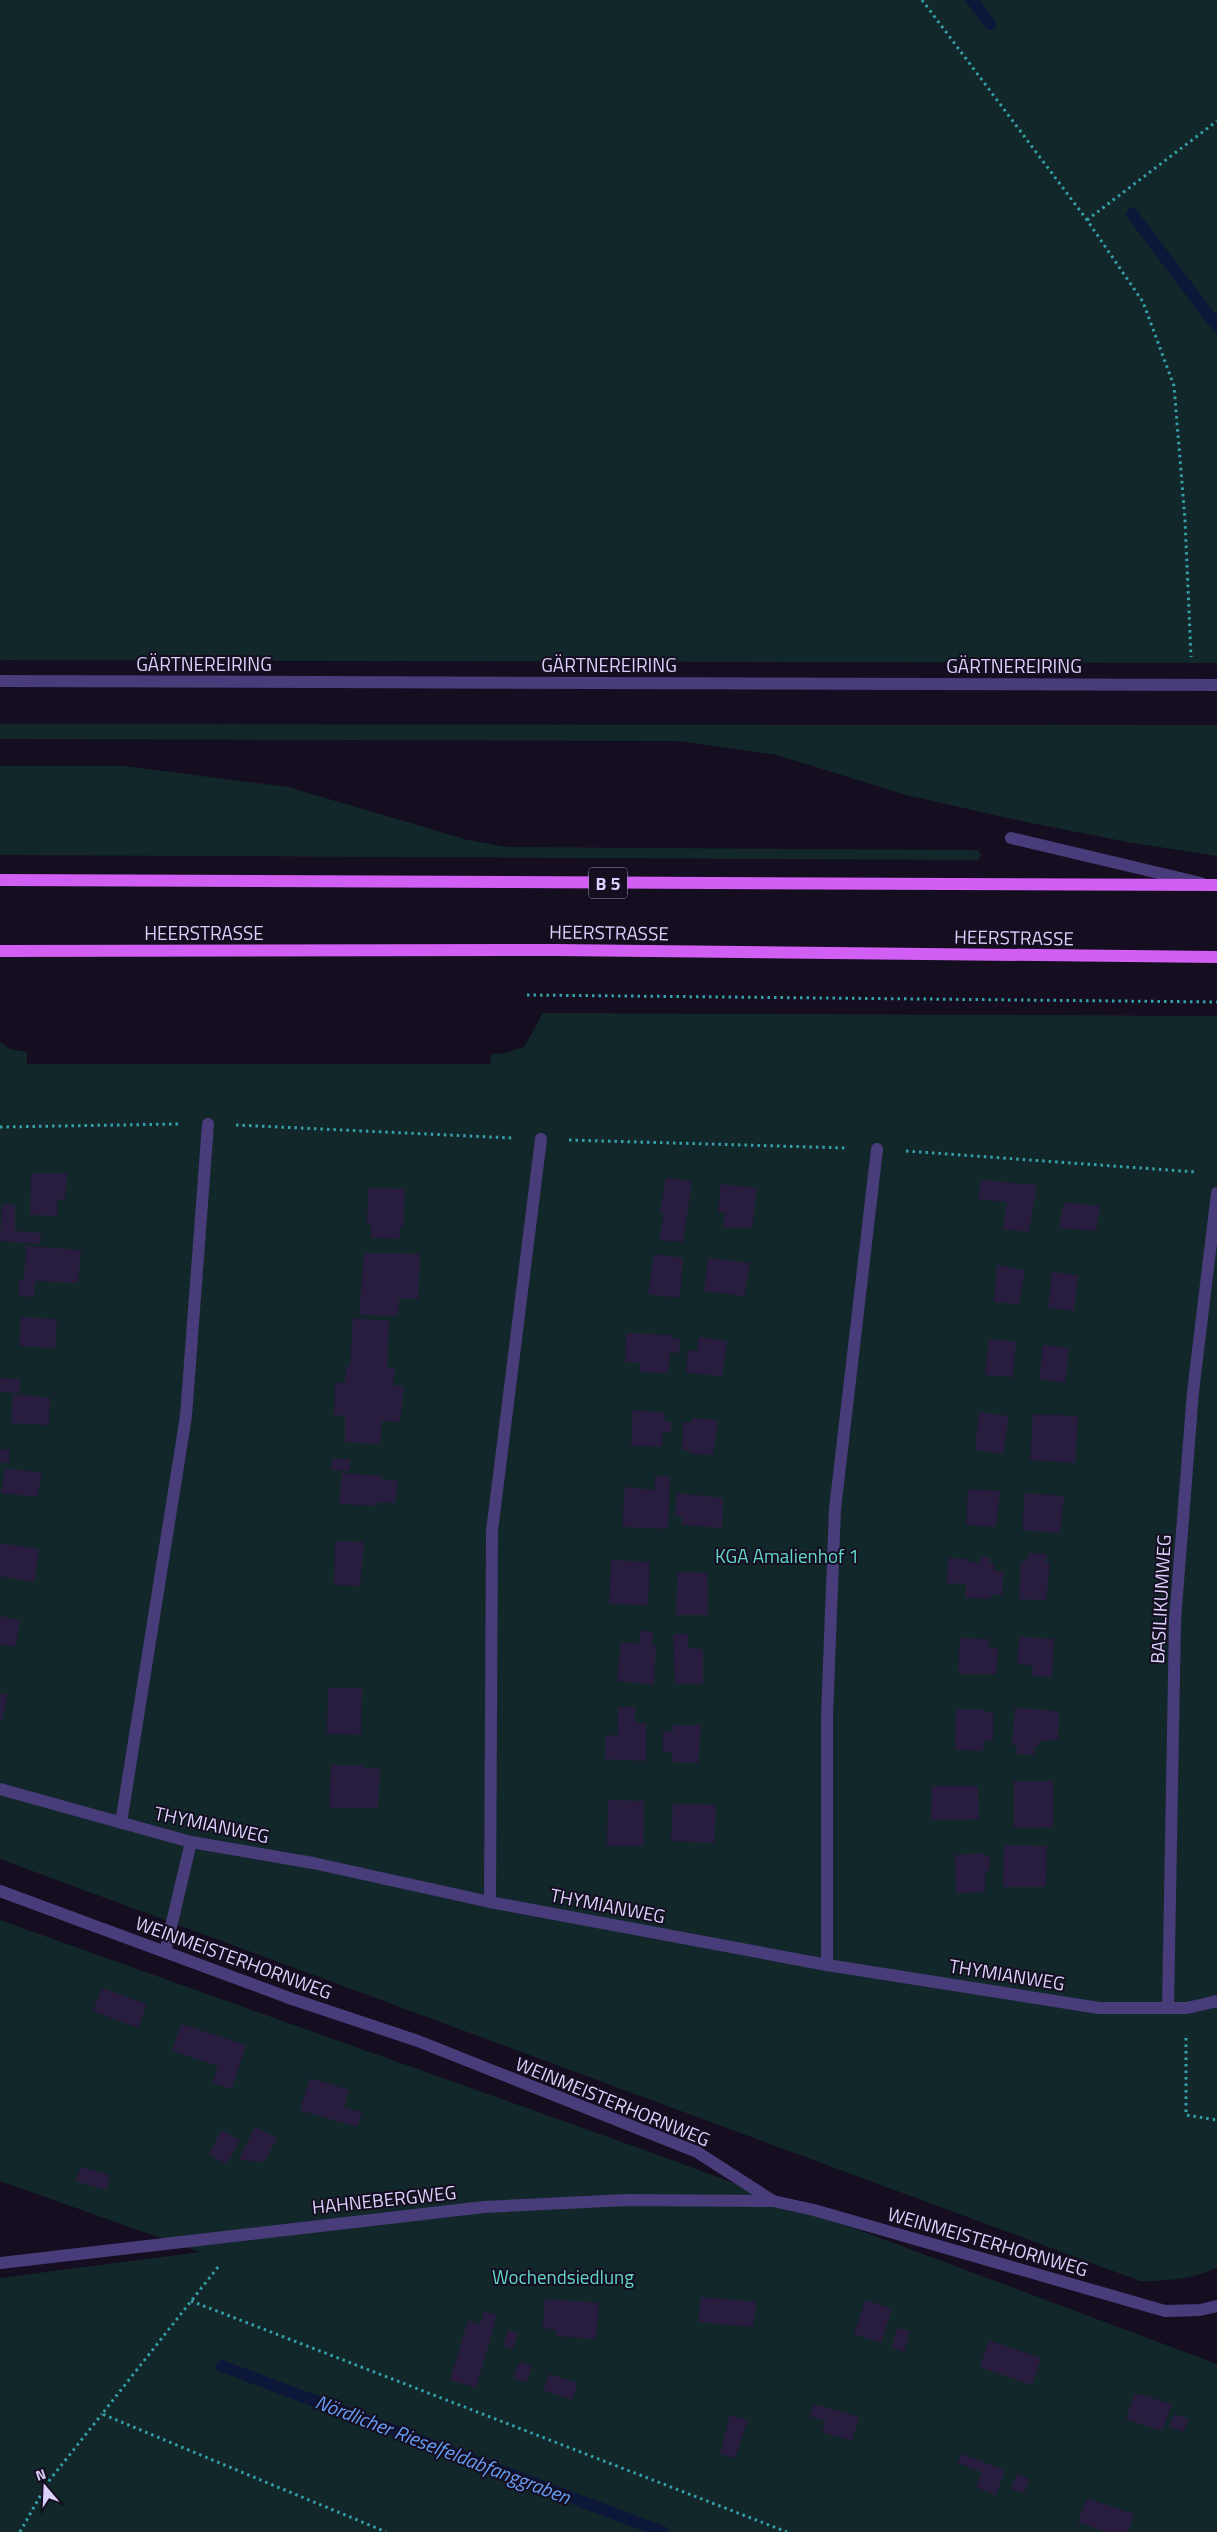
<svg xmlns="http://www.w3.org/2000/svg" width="1217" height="2532" font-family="'Titillium Web',sans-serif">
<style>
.green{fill:#122729}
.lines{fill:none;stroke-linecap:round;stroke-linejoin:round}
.stream{stroke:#0c173a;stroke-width:12}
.building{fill:#281c3f}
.path{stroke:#36a0aa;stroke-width:3;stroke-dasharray:2.5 4;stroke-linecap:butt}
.minor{stroke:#483c7b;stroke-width:12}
.major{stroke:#d25ff4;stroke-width:12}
.labels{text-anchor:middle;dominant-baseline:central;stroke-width:4;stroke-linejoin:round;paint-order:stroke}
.shield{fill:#140e20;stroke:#9f96ba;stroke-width:1}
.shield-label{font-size:18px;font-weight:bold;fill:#dbd0fc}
.street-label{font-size:19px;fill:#dbd0fc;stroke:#140e20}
.park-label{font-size:19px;fill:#62d6ca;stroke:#140e20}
.water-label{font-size:20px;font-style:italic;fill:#659df4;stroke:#140e20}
</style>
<rect width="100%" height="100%" fill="#140e20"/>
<g class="green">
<polygon points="0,0 1217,0 1217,663 0,660"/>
<polygon points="0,724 1217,725 1217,856 1127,842 1026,822 906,795 777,755 679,741 0,739"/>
<polygon points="124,766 288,787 468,840 506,847 978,850 981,855 978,860 0,855 0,766"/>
<path d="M543,1013L1217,1016V2268C1191,2279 1168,2281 1140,2281L0,1859V1042L10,1049L27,1052V1064H490L491,1054L506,1053L524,1047Z"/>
<polygon points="0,1920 661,2156 1217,2364 1217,2532 0,2532 0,2278 200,2252 0,2181"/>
</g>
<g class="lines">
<g class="stream">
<polyline points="972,0 990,24"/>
<polyline points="1132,214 1217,326"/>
<polyline points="222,2366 663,2532"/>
</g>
</g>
<g class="building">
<polygon points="31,1173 67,1173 65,1199 57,1200 58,1216 30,1215"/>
<polygon points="666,1178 692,1181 683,1242 659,1240 664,1214 660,1213"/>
<polygon points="981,1180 1037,1185 1029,1232 1003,1229 1007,1202 978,1199"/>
<polygon points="721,1184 757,1188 752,1228 723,1227 725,1212 718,1213"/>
<polygon points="368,1188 405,1189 403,1226 400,1227 400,1239 371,1238 371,1224 367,1224"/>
<polygon points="1064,1202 1100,1206 1096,1231 1059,1228"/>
<polygon points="2,1204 15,1205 15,1231 41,1233 40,1244 0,1241"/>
<polygon points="26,1246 81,1250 78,1283 35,1281 34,1297 19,1296 19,1280 24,1280"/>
<polygon points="364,1253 420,1254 418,1299 399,1299 398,1316 359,1315"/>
<polygon points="654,1254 683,1258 680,1298 648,1294"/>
<polygon points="708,1258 750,1263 744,1296 704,1291"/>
<polygon points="997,1265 1025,1270 1019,1304 994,1302"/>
<polygon points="1052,1272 1078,1275 1074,1311 1048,1308"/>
<polygon points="21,1317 57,1319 55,1348 19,1346"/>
<polygon points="353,1318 389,1321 387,1368 395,1368 393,1385 404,1386 400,1422 382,1421 380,1444 345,1442 345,1415 334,1416 335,1383 345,1382 346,1366 350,1367"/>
<polygon points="626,1333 672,1335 672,1338 680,1339 679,1353 670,1352 668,1373 640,1372 640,1363 625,1362"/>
<polygon points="699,1337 727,1341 722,1376 686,1373 688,1350 697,1351"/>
<polygon points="989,1339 1016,1342 1013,1377 985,1375"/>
<polygon points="1043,1345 1069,1348 1065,1383 1039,1379"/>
<polygon points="0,1378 20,1379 20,1393 0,1392"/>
<polygon points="13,1394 50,1398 49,1425 11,1423"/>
<polygon points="633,1410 665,1413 664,1421 671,1422 671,1432 663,1432 662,1447 631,1446"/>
<polygon points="979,1412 1009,1416 1003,1454 975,1450"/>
<polygon points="1033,1414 1078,1416 1075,1463 1030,1460"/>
<polygon points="692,1418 718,1420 713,1455 690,1454 690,1451 682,1450 683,1422 692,1423"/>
<polygon points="0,1449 10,1450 9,1464 0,1462"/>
<polygon points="332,1459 350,1459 350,1471 331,1470"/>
<polygon points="5,1468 42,1473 37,1497 1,1493"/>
<polygon points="342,1473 382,1476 381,1479 398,1481 395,1503 378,1502 378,1506 339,1504"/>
<polygon points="655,1476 670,1477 668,1529 622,1527 625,1487 655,1490"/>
<polygon points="968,1489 1000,1491 996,1527 966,1525"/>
<polygon points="677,1493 723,1498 722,1528 682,1525 682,1517 675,1516"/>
<polygon points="1025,1493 1064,1496 1060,1533 1022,1530"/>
<polygon points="335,1541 364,1542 360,1586 334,1585"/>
<polygon points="0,1543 39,1549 34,1582 0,1576"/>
<polygon points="1028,1553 1047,1554 1046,1563 1050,1563 1046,1600 1019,1599 1021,1562 1027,1561"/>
<polygon points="980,1557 990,1557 990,1563 994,1564 994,1571 1003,1571 1002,1595 991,1595 990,1599 965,1598 966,1584 947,1583 948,1558 969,1559 969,1562 980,1563"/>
<polygon points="611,1560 650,1562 648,1605 609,1604"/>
<polygon points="678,1572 707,1573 708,1615 676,1615"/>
<polygon points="0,1616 20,1620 16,1647 0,1644"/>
<polygon points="640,1631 653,1632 652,1645 656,1645 654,1685 617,1681 621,1642 639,1644"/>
<polygon points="673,1634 688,1634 688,1648 703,1649 703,1684 675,1684"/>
<polygon points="1019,1637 1054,1639 1052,1677 1032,1676 1033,1665 1017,1664"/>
<polygon points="960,1638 988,1639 988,1647 998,1648 996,1674 958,1674"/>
<polygon points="328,1688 362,1688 361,1735 327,1734"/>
<polygon points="0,1693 8,1695 2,1720 0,1720"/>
<polygon points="618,1707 635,1707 635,1722 646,1723 646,1761 605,1759 605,1736 618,1735"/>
<polygon points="1015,1708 1059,1711 1058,1740 1039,1741 1039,1747 1034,1746 1034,1755 1016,1754 1017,1745 1012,1745"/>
<polygon points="956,1709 985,1709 985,1712 993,1713 993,1740 984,1741 983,1751 955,1750"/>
<polygon points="673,1725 701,1725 698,1763 672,1762 672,1752 663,1752 663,1731 673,1732"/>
<polygon points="331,1765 364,1765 364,1768 380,1769 378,1808 329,1808"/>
<polygon points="1014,1781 1053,1781 1053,1827 1014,1828"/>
<polygon points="932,1786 978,1786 979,1819 931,1820"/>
<polygon points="608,1800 644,1801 643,1846 607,1846"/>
<polygon points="673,1804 716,1805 714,1843 671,1841"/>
<polygon points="1004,1845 1047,1846 1046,1887 1003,1887"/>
<polygon points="984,1853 984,1856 990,1856 989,1871 985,1871 985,1892 956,1893 955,1855"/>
<polygon points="102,1988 147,2004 138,2028 93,2011"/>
<polygon points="181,2024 246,2045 232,2089 212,2083 218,2066 172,2051"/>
<polygon points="310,2078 349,2090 344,2107 362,2112 357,2127 300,2110"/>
<polygon points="255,2127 277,2138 264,2162 239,2160"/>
<polygon points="221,2130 240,2140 227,2164 209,2155"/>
<polygon points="81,2167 110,2175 106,2190 76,2181"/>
<polygon points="701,2297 756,2302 753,2327 698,2322"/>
<polygon points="545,2299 599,2303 596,2339 556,2336 557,2330 543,2328"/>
<polygon points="865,2300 892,2309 881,2343 854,2334"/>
<polygon points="484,2311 497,2315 476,2388 450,2380 468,2321 480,2325"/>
<polygon points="897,2328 910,2331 904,2352 892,2348"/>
<polygon points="508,2330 518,2333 513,2349 503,2346"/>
<polygon points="989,2340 1041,2358 1032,2385 980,2367"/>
<polygon points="519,2362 532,2366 526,2383 513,2378"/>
<polygon points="549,2374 578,2383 572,2400 543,2390"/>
<polygon points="1135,2393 1172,2404 1162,2431 1126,2419"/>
<polygon points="814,2404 859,2417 852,2441 822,2432 826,2421 810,2416"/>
<polygon points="1174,2414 1188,2419 1184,2432 1169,2427"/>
<polygon points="730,2415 748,2420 735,2458 720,2454"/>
<polygon points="961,2454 1005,2470 996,2495 976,2487 982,2472 957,2463"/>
<polygon points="1017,2474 1029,2479 1024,2493 1011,2489"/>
<polygon points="1087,2498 1134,2514 1128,2532 1106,2532 1078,2522"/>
</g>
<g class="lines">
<g class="path">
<polyline points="922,0 1087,220 1143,302 1174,386 1185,520 1191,657"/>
<polyline points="1087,220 1217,121"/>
<polyline points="527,995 1217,1002"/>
<polyline points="236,1125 512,1138"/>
<polyline points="0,1127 178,1124"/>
<polyline points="569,1140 847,1148"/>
<polyline points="906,1151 1196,1172"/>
<polyline points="1186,2038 1186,2115 1217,2120"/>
<polyline points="218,2267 102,2414 386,2532"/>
<polyline points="191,2301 787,2532"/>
<polyline points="20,2532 48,2482 102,2414"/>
</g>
<g class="minor">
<polyline points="0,681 1217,685"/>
<polyline points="1011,838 1201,883"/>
<polyline points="0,1789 191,1842 313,1863 490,1902 827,1965 1099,2008 1187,2008 1217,2001"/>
<polyline points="121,1823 186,1416 208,1124"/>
<polyline points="0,1891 292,1999 418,2041 697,2152 773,2201 814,2210 1165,2311 1200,2310 1217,2306"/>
<polyline points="490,1902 492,1531 541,1139"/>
<polyline points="165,1952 191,1842"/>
<polyline points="827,1965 827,1716 835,1509 877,1149"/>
<polyline points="1168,2008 1175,1620 1193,1392 1217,1193"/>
<polyline points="0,2263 484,2207 627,2200 773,2201"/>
</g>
<g class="major">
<polyline points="0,880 1217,885"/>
<polyline points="0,951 556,950 1217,957"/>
</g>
</g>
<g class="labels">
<rect class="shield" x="589" y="867.5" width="38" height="31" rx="4"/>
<g class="shield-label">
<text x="608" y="883">B 5</text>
</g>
<g class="street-label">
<text x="204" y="663">GÄRTNEREIRING</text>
<text x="609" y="664">GÄRTNEREIRING</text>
<text x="1014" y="665">GÄRTNEREIRING</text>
<text x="204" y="932">HEERSTRASSE</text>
<text transform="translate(609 932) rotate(1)">HEERSTRASSE</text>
<text transform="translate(1014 937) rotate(1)">HEERSTRASSE</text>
<text transform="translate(1160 1599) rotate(-87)">BASILIKUMWEG</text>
<text transform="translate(212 1824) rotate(12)">THYMIANWEG</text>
<text transform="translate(608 1905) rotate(11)">THYMIANWEG</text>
<text transform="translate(234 1957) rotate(20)">WEINMEISTERHORNWEG</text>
<text transform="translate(1007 1974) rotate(9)">THYMIANWEG</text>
<text transform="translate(613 2101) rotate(22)">WEINMEISTERHORNWEG</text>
<text transform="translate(384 2199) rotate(-6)">HAHNEBERGWEG</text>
<text transform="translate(988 2241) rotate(16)">WEINMEISTERHORNWEG</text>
</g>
<g class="park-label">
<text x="787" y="1555">KGA Amalienhof 1</text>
<text x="563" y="2276">Wochendsiedlung</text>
</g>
<g class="water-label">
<text transform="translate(443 2449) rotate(21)">Nördlicher Rieselfeldabfanggraben</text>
</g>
</g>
<g transform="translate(45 2487) rotate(341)" stroke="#140e20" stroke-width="4" paint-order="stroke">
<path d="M0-4L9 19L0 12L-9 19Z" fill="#dbd0fc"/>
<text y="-8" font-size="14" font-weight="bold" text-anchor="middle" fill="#dbd0fc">N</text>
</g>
</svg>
